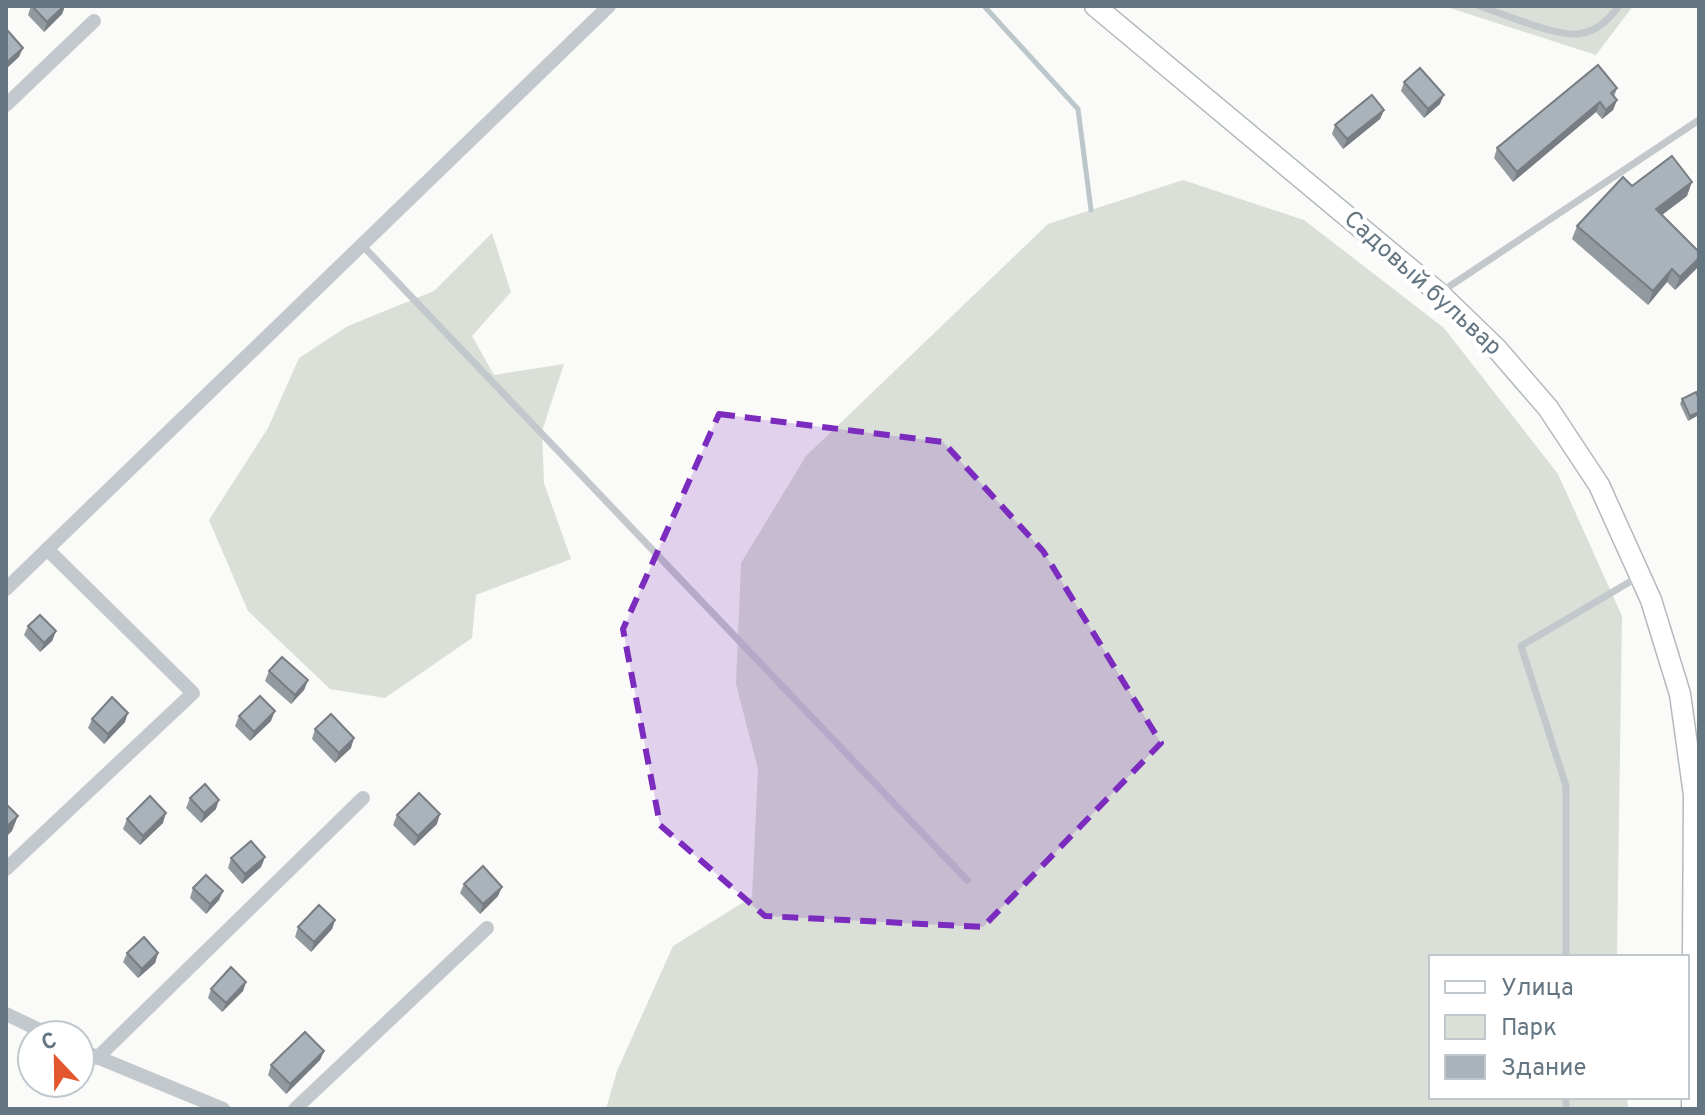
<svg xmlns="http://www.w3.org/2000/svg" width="1705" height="1115" font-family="Overpass,sans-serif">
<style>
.green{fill:#dadfd7}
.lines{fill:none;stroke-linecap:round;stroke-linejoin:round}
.stream{stroke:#bbc7cb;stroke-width:5}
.secondary-casing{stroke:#b3babf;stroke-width:23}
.lane{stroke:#c3c8cc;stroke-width:7}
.street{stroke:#c3c8cc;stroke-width:14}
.secondary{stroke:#fff;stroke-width:20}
.wall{fill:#929a9f}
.shaded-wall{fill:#777d82}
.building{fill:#aab3b9;stroke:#777d82;stroke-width:2}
.marked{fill:#7b2cbf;fill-opacity:0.2;stroke:#7b2cbf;stroke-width:6;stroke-dasharray:16 10;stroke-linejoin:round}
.labels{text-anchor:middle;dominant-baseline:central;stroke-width:8;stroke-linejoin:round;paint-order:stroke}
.street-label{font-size:24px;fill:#657683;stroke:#fff}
</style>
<rect width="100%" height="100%" fill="#fafaf8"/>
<g class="green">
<polygon points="1444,6 1633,6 1596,55"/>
<polygon points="1183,180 1304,220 1444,328 1558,474 1622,616 1617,957 1431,957 1431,1097 1627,1097 1628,1109 606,1109 617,1071 673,946 752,897 758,769 736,684 741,563 806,456 1048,224"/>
<polygon points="492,233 511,292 472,336 494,375 564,364 542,431 544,483 571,559 476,595 472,638 385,698 330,689 248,611 209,520 268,428 299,358 348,326 434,291"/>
</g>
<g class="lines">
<polyline class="stream" points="984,6 1078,109 1091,210"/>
<g class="secondary-casing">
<polyline id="secondary" points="1095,6 1439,293 1497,349 1548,408 1599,485 1651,600 1680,694 1694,795 1692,1109"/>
</g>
<g class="lane">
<path d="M1479,6C1504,14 1554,36 1578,34C1597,32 1609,19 1619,6"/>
<polyline points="362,245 967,880"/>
<polyline points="1441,292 1699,120"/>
<polyline points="1566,957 1566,786 1521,646 1638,577"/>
<polyline points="1566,1097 1566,1109"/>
</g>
<g class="street">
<polyline points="6,105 94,21"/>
<polyline points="6,589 609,6"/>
<polyline points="6,869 193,693 47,549"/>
<polyline points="6,1014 50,1035"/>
<polyline points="80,1050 223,1109"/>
<polyline points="97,1058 363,798"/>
<polyline points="295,1109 487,928"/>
</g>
<use href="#secondary" class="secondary"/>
</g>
<g class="wall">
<polygon points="31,6 65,6 62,14 44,32 28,15"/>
<polygon points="1404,82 1440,104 1424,118 1401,91"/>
<polygon points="1617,88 1614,97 1617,100 1613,110 1602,119 1596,112 1513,182 1494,158 1497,148"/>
<polygon points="1384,110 1380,119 1343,149 1332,134 1335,125"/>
<polygon points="1632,186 1687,196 1662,215 1699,252 1699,263 1697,268 1675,290 1667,282 1648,305 1572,239 1577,226"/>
<polygon points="1682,399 1699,399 1688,421 1680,404"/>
<polygon points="28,626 56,631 52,641 40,652 24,635"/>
<polygon points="269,671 308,680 304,690 291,704 265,681"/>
<polygon points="239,716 271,721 250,741 235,726"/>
<polygon points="92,719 125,722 104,744 88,728"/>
<polygon points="315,729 351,748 335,763 312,739"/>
<polygon points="190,798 216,809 201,823 186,808"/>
<polygon points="397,815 437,824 414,846 393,825"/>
<polygon points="127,819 163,823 140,845 123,829"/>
<polygon points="265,857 261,867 242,884 228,868 231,858"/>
<polygon points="464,884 498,896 480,914 460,893"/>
<polygon points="193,888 223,891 219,900 206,914 190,898"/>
<polygon points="335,920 332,929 311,952 295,937 298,927"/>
<polygon points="127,953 158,953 155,963 138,978 123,962"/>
<polygon points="246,982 243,991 222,1012 208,998 211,989"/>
<polygon points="324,1051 320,1060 286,1094 268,1075 271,1065"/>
</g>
<g class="shaded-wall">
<polygon points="64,6 65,6 62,14 44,32 47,22"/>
<polygon points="23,48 19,57 6,69 6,63"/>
<polygon points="1444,95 1440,104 1424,118 1428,109"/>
<polygon points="1617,100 1613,110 1602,119 1606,110"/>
<polygon points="1600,102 1596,112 1513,182 1517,172"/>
<polygon points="1384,110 1380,119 1343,149 1347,139"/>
<polygon points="1692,182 1687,196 1651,223 1656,209"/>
<polygon points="1699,258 1697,268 1675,290 1680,277"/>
<polygon points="1672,269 1667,282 1648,305 1653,291"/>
<polygon points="1699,412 1699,415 1688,421 1690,416"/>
<polygon points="56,631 52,641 40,652 44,643"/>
<polygon points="308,680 304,690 291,704 295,695"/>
<polygon points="275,711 271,721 250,741 254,732"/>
<polygon points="128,713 125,722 104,744 108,734"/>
<polygon points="354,738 351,748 335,763 339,753"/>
<polygon points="219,800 216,809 201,823 204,813"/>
<polygon points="166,813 163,823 140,845 143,836"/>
<polygon points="440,814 437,824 414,846 418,836"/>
<polygon points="18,816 12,831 6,837 6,827"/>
<polygon points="265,857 261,867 242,884 245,874"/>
<polygon points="502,887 498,896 480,914 483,904"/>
<polygon points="223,891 219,900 206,914 210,904"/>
<polygon points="335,920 332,929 311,952 314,942"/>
<polygon points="158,953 155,963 138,978 142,969"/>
<polygon points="246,982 243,991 222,1012 226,1003"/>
<polygon points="324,1051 320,1060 286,1094 290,1084"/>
</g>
<g class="building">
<polygon points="32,6 64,6 47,22"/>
<polygon points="8,31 23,48 6,63 6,32"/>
<polygon points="1598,65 1617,88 1611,93 1617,100 1606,110 1600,102 1517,172 1497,148"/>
<polygon points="1420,68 1444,95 1428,109 1404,82"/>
<polygon points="1372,95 1384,110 1347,139 1335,125"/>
<polygon points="1672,156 1692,182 1656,209 1699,252 1699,258 1680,277 1672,269 1653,291 1577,226 1623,177 1632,186"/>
<polygon points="1696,392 1699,399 1699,412 1690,416 1682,399"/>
<polygon points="40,615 56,631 44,643 28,626"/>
<polygon points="282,657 308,680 295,695 269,671"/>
<polygon points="260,696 275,711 254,732 239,716"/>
<polygon points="112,697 128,713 108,734 92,719"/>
<polygon points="331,714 354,738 339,753 315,729"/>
<polygon points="205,784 219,800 204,813 190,798"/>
<polygon points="419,793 440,814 418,836 397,815"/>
<polygon points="150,796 166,813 143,836 127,819"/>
<polygon points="6,804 18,816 6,827"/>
<polygon points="251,841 265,857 245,874 231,858"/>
<polygon points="483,866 502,887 483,904 464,884"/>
<polygon points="206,875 223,891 210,904 193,888"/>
<polygon points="319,905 335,920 314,942 298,927"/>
<polygon points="144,937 158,953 142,969 127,953"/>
<polygon points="231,967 246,982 226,1003 211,989"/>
<polygon points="305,1032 324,1051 290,1084 271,1065"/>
</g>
<path class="marked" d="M719,414L943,442L1043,551L1161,743L983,927L765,916L660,825L623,629Z"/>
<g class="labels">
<g class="street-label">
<text transform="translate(1422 284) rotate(42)">Садовый бульвар</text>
</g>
</g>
<rect width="1705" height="1115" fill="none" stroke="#657683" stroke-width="16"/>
<rect x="1429" y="955" width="260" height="144" fill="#ffffff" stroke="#c1c8cd" stroke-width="2"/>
<rect x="1445" y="981" width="40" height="12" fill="#ffffff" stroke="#c1c8cd" stroke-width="2"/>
<text x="1501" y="995" font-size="24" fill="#657683">Улица</text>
<rect x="1445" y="1015" width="40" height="24" fill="#dadfd7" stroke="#c1c8cd" stroke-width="2"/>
<text x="1501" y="1035" font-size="24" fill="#657683">Парк</text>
<rect x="1445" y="1055" width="40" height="24" fill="#aab3b9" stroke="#c1c8cd" stroke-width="2"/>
<text x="1501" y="1075" font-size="24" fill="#657683">Здание</text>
<g transform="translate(56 1059) rotate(338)"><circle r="38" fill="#ffffff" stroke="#c1c8cd" stroke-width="2"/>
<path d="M0-6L14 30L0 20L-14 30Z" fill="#e4572e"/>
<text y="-12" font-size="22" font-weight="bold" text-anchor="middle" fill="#657683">С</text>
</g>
</svg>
